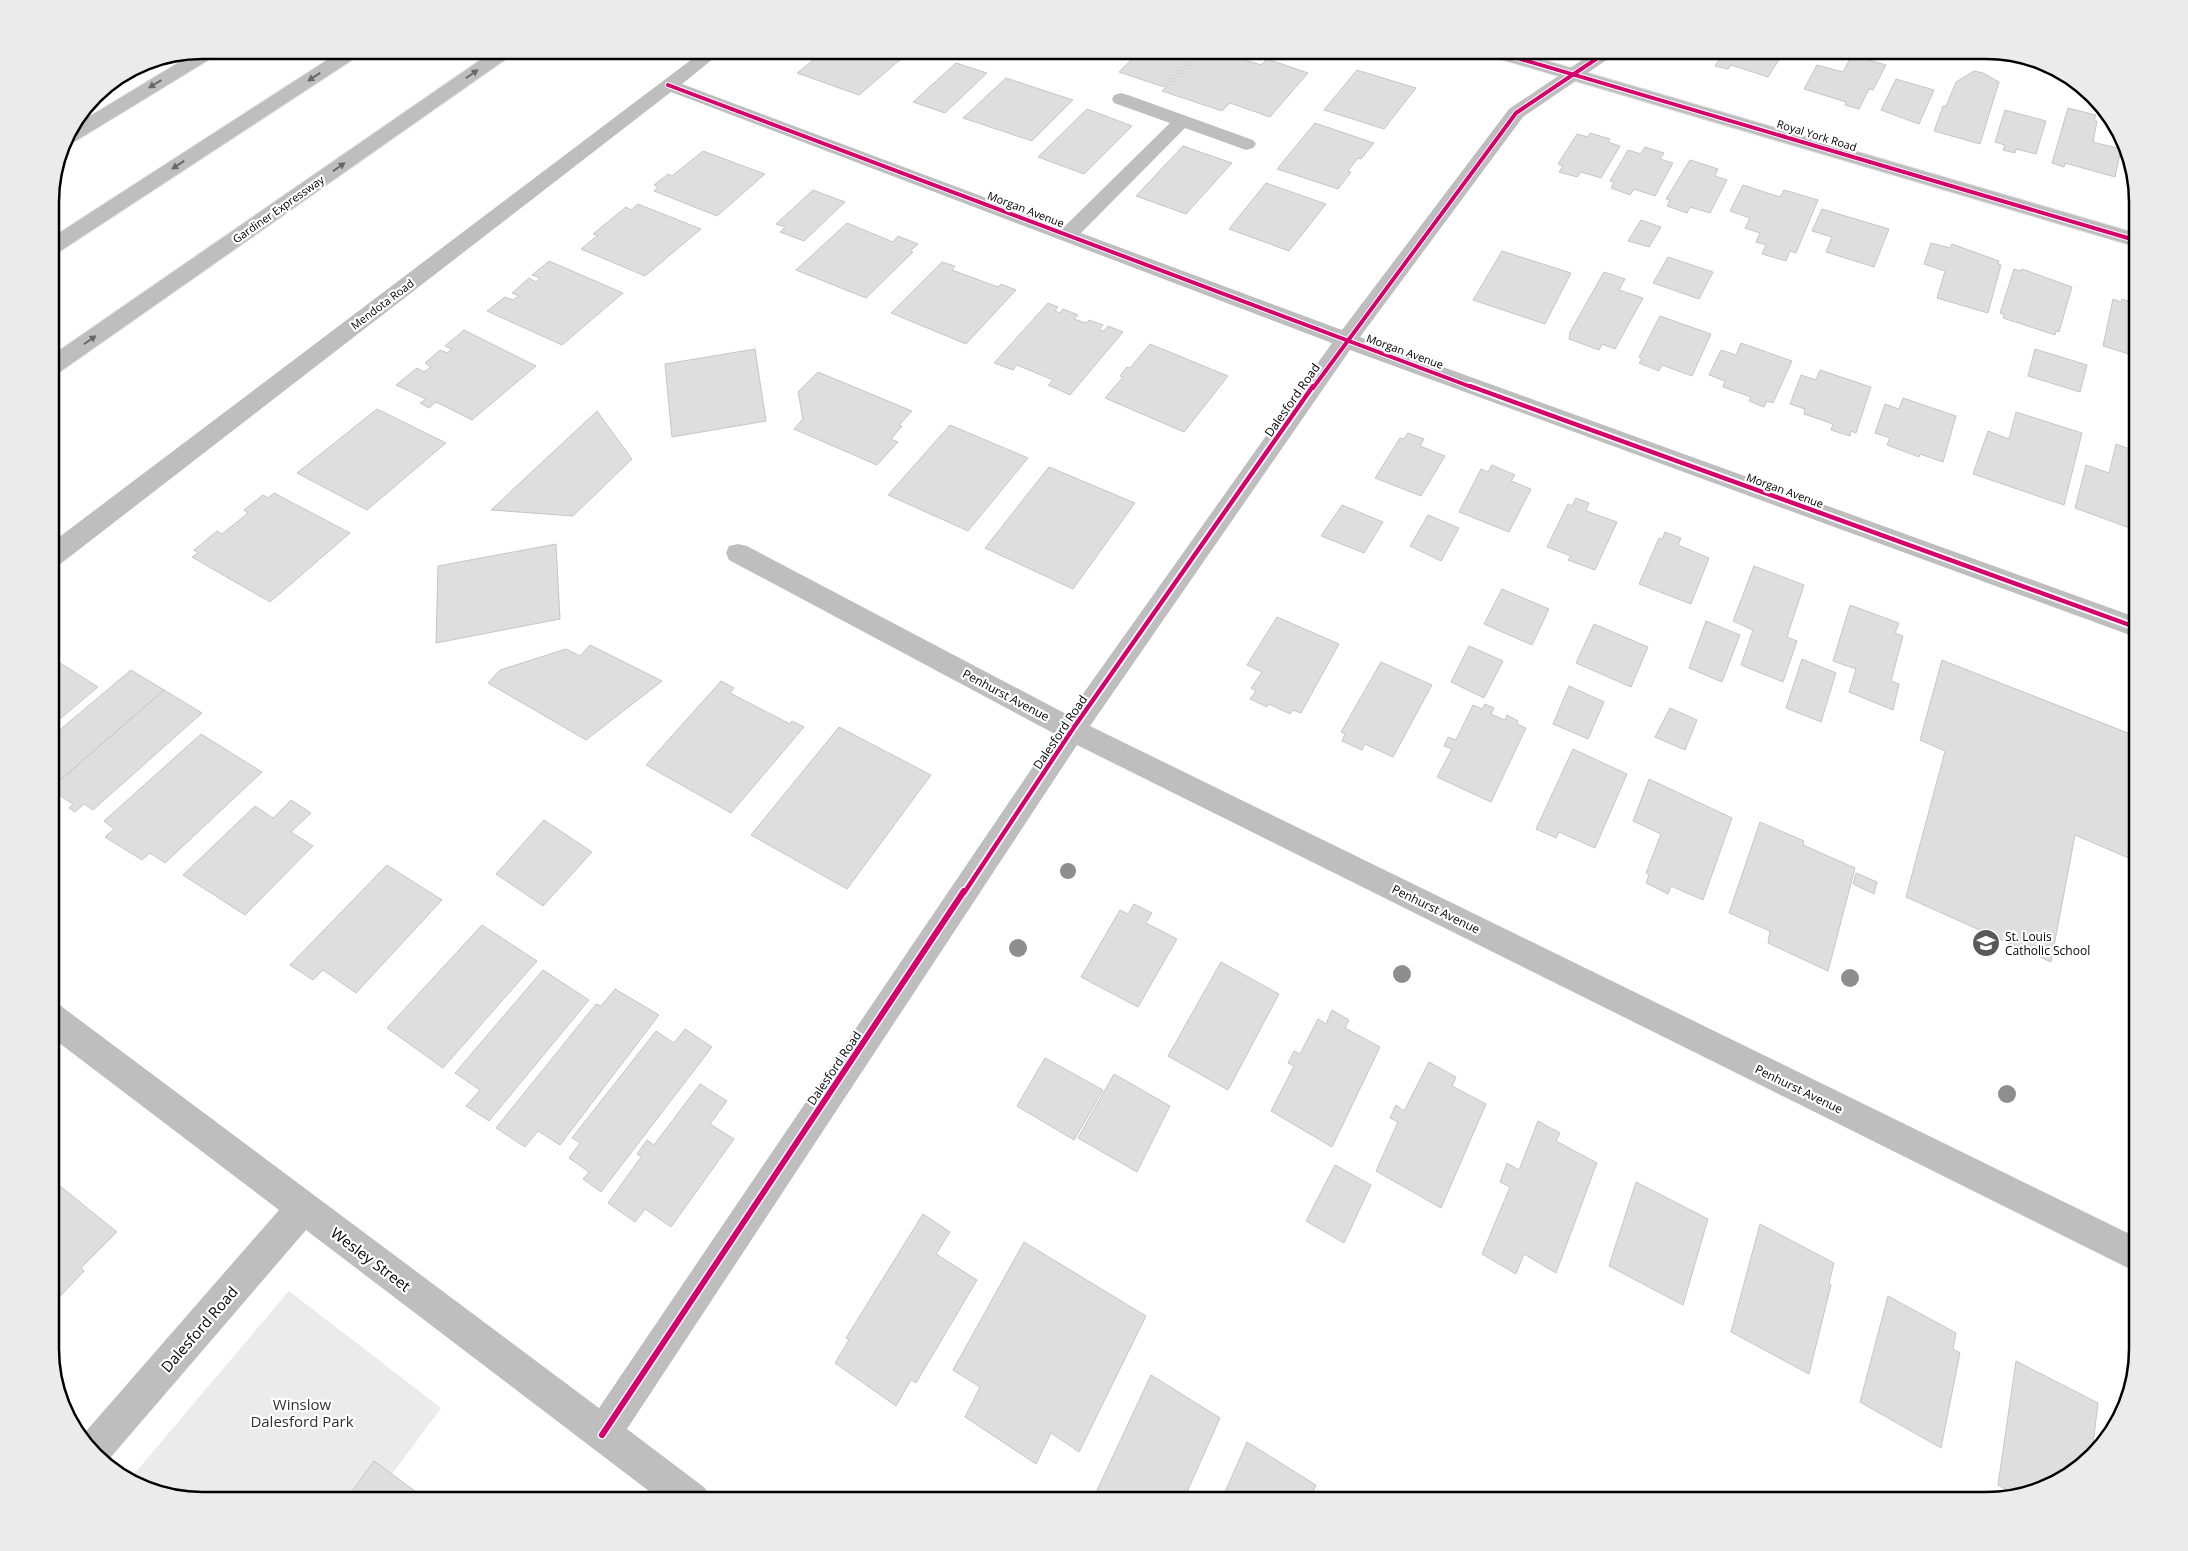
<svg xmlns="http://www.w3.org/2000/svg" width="2188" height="1551" font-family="'Open Sans',sans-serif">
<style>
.green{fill:#ebebeb}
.building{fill:#dedede;stroke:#c6c6c6}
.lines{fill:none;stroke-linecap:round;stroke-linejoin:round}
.major-casing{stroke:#dbdbdb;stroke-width:2}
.highway-casing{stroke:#dbdbdb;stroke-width:2}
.minor{fill:#bebebe;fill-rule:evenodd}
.major{fill:#bebebe;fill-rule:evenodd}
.highway{fill:#bebebe;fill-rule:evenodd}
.cycleway-far2-casing{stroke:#fff;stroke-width:6}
.cycleway-far1-casing{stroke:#fff;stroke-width:8}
.cycleway-casing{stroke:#fff;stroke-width:9}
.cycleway-far2{stroke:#d6006c;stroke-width:4}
.cycleway-far1{stroke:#d6006c;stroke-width:4.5}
.cycleway{stroke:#d6006c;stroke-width:6}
.tree{fill:#8e8e8e}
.oneway{fill:#686868}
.labels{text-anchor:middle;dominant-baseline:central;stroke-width:4.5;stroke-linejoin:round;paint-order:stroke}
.far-street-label{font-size:11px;fill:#000;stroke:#fff}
.street-label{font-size:12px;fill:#000;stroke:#fff}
.poi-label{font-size:12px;fill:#000;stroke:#fff;text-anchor:start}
.near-street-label{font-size:15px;fill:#000;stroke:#fff}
.near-park-label{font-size:15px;fill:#313131;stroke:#fff}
.rim{fill:none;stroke:#000;stroke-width:2.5}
</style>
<rect width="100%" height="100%" fill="#fff"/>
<polygon class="green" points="289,1291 441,1408 372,1501 202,1501 153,1493 129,1480"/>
<g class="building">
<polygon points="826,50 874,50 901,59 859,95 797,73"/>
<polygon points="1096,50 1122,50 1116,56"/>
<polygon points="1141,50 1201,50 1164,87 1119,72"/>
<polygon points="1203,50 1215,50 1261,65 1267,59 1308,73 1270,117 1230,103 1222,111 1162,91"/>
<polygon points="1673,50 1704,50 1700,58"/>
<polygon points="1725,50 1766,50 1782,55 1768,77 1731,65 1728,69 1715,66"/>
<polygon points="1852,55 1886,65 1873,90 1869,89 1859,109 1845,105 1846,102 1804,89 1817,65 1843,72"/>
<polygon points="956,63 987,73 945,113 913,102"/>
<polygon points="1357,70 1416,88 1384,129 1324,110"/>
<polygon points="1974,71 1983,73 1999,82 1980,144 1934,131 1943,106 1946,106 1956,82"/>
<polygon points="1006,78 1073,100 1032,141 963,118"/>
<polygon points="1896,79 1934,90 1919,124 1881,110"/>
<polygon points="2068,108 2096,115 2094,121 2097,121 2093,142 2121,149 2115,177 2065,163 2064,167 2052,163"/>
<polygon points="1087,109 1132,126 1084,174 1038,157"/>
<polygon points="2005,110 2046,121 2036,154 2016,149 2015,153 2003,150 2005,145 1995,142"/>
<polygon points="1315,123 1374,143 1361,159 1358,158 1348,171 1351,172 1338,189 1277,169"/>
<polygon points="1590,133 1610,139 1608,142 1620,146 1601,178 1581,172 1577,177 1559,172 1563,166 1558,164 1577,134 1588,137"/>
<polygon points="1183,146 1232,163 1186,214 1136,196"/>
<polygon points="1645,147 1664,153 1660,159 1673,163 1655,196 1634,189 1630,195 1611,188 1614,182 1610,181 1628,150 1641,154"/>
<polygon points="703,151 765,174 717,216 654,191 658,187 654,185 668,174 672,176"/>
<polygon points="1690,160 1718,169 1715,176 1727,180 1710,213 1690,207 1687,213 1667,206 1670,200 1666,199"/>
<polygon points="1266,183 1326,204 1289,251 1229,229"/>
<polygon points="1743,185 1780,197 1784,190 1818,200 1796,253 1790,251 1786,261 1762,254 1766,245 1756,242 1760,233 1745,228 1750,218 1730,211"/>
<polygon points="813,190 845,202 804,241 780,232 785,227 776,224"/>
<polygon points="638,204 701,229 645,276 581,249 598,235 593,234 626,207 631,210"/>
<polygon points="1822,209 1889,229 1874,267 1826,252 1832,237 1812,231"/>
<polygon points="1641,220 1661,227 1649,247 1628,241"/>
<polygon points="847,223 893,242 898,236 918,244 910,251 913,252 866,298 796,270"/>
<polygon points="1931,243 1950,248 1952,244 1999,261 1998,264 2001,265 1988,313 1937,298 1945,271 1924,264"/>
<polygon points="1502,251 1571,273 1545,324 1473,300"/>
<polygon points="1668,257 1713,272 1699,299 1653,283"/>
<polygon points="549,261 623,293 562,345 487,311 505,297 513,300 519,296 512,293 529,278 536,282 540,278 532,275"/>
<polygon points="942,262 955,266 952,270 998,287 1001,284 1016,290 966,344 891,313"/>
<polygon points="2014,269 2021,271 2022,269 2072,287 2059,332 2056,331 2055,335 2003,318 2004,315 2000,313"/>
<polygon points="1604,272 1625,279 1619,290 1643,298 1615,349 1602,344 1599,350 1569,339 1570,332"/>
<polygon points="2113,299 2121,302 2122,299 2138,304 2138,357 2103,346"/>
<polygon points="1048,303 1058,307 1055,311 1060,313 1063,309 1078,315 1074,319 1086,323 1089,320 1103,325 1099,330 1104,331 1108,326 1123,332 1070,395 1048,385 1053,380 1017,365 1013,370 994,363"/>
<polygon points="1660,316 1711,334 1692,376 1662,365 1659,371 1639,363 1642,359 1639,357"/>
<polygon points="464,330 536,366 472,420 436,402 429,408 420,403 426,399 396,385 417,368 424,372 431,367 425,363 440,350 447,353 452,349 445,346"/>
<polygon points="1741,343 1792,361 1773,403 1767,401 1764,407 1749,401 1751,397 1723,387 1725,381 1709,375 1721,350 1736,355"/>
<polygon points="1150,344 1228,376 1184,432 1105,398 1123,377 1120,376 1127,367 1130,368"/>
<polygon points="755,349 766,421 672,437 665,364"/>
<polygon points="2035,349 2087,365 2080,392 2028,376"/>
<polygon points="1820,370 1871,387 1856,433 1851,431 1850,436 1831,430 1833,424 1804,414 1805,409 1790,404 1801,375 1816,380"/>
<polygon points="818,372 912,411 899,425 902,426 891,439 898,442 877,465 794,429 803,419 798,392"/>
<polygon points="1903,398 1956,416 1943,462 1920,454 1919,457 1887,445 1890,438 1875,433 1885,404 1899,409"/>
<polygon points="377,409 446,443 367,510 297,473"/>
<polygon points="597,411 632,459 573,516 491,510"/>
<polygon points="2016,412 2082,433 2064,505 1973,474 1988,431 2009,439"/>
<polygon points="950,425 1028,458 968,531 888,495"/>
<polygon points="1408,433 1424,439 1420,446 1445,456 1421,496 1375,478 1400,438 1404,439"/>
<polygon points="2116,444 2138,452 2138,531 2075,508 2086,465 2109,473"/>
<polygon points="1492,465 1515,475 1511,481 1531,489 1509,532 1459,512 1481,469 1488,472"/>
<polygon points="1049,467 1135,503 1073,589 985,548"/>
<polygon points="274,493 350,533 270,602 192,557 198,553 194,550 217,531 222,534 248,513 244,510 263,495 268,498"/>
<polygon points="1576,498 1589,503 1586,511 1617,522 1595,570 1568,560 1571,556 1547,547 1568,504 1572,506"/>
<polygon points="1342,505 1383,522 1364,553 1321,536"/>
<polygon points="1428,515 1459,528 1441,561 1410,546"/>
<polygon points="1665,532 1681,538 1678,545 1709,558 1691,604 1639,584 1659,538 1662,540"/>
<polygon points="556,544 560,619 436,643 438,566"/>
<polygon points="1754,566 1804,585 1787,637 1797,641 1783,682 1741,665 1753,630 1733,621"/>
<polygon points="1502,589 1549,609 1532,645 1484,624"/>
<polygon points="1850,605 1899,623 1895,633 1903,636 1891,681 1899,684 1893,710 1849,692 1856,669 1833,661"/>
<polygon points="1277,617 1339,644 1301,713 1293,710 1290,714 1269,704 1267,707 1250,699 1256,691 1251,688 1262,672 1247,665"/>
<polygon points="1706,621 1740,635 1722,682 1689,668"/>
<polygon points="1594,624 1648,647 1631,687 1576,663"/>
<polygon points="590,645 662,681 586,740 488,683 500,670 566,649 580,656"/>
<polygon points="1469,646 1503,661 1484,698 1451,682"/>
<polygon points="1802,659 1836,673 1821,722 1786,708"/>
<polygon points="1942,660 2138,737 2138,862 2075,835 2051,962 1906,897 1945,751 1920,740"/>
<polygon points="57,661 98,687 55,723 57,724 50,730 50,666"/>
<polygon points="1381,662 1432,685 1393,757 1365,744 1362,750 1342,741 1345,734 1341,732"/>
<polygon points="131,670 164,690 50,789 50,738"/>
<polygon points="721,681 734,688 730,693 790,724 792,721 804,727 731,813 646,765"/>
<polygon points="1569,686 1604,702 1588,739 1553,724"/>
<polygon points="164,690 202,713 93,810 84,804 75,812 69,808 73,804 50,789"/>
<polygon points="1485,704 1494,708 1491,714 1505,720 1507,715 1518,721 1517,724 1526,728 1491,802 1437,777 1452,749 1444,746 1448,737 1456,740 1473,705 1482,709"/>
<polygon points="1670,708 1697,720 1685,750 1655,737"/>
<polygon points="839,727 931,775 847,889 751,835"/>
<polygon points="201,734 262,772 165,863 150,853 142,860 105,837 114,829 104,821"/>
<polygon points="1573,749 1627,774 1595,848 1559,832 1556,838 1536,829"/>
<polygon points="1649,779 1732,818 1703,900 1671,886 1668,894 1646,883 1649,875 1646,873 1661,834 1633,821"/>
<polygon points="291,800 311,813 291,832 313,846 245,915 183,875 255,806 273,818"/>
<polygon points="544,820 592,852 543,906 496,874"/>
<polygon points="1760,822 1804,841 1803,845 1855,868 1828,971 1768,943 1770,931 1729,913"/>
<polygon points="387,865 442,900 356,993 323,970 313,980 290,965"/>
<polygon points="1856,873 1877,882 1874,894 1853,884"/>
<polygon points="1134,904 1152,913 1146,923 1177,939 1138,1007 1081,977 1120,910 1128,914"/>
<polygon points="482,925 537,961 443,1068 387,1028"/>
<polygon points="1221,962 1279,994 1228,1090 1168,1056"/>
<polygon points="543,970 589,1000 489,1121 466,1106 480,1090 455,1073"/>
<polygon points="615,989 659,1015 560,1145 538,1131 525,1147 496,1128 596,1004 601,1006"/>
<polygon points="1332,1010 1349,1020 1345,1028 1380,1047 1332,1147 1271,1111 1294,1066 1288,1063 1294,1051 1300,1054 1318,1019 1326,1024"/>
<polygon points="685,1029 712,1047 601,1192 583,1179 589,1172 569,1158 580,1143 572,1138 656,1031 674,1043"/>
<polygon points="1045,1058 1103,1090 1074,1140 1017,1106"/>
<polygon points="1429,1062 1456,1077 1452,1086 1486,1104 1441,1208 1376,1171 1398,1122 1390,1118 1396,1105 1404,1111"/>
<polygon points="1114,1074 1170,1106 1137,1172 1078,1138"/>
<polygon points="700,1084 727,1101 710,1124 734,1139 671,1227 645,1209 635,1222 608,1203 641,1157 637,1154 647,1140 654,1145"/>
<polygon points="1538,1121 1560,1133 1556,1141 1597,1163 1556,1273 1524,1254 1516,1274 1482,1254 1510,1187 1500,1182 1507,1163 1519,1170"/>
<polygon points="1335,1165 1371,1185 1344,1243 1306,1221"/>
<polygon points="50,1178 117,1232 81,1268 84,1271 50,1307"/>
<polygon points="1636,1182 1708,1219 1683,1305 1609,1266"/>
<polygon points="923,1214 950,1232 936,1254 977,1280 916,1383 911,1380 896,1406 835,1363 849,1340 846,1338"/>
<polygon points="1760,1224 1834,1263 1829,1283 1831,1285 1809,1374 1731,1332"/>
<polygon points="1024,1242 1146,1316 1079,1452 1051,1433 1036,1464 965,1417 980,1387 953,1370"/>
<polygon points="1888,1296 1956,1333 1953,1349 1960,1353 1941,1448 1860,1402"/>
<polygon points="2016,1361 2098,1403 2092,1453 2053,1485 2015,1494 1998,1485"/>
<polygon points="1151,1375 1220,1418 1183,1501 1092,1501"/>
<polygon points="1247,1442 1316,1485 1309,1501 1221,1501"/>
<polygon points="374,1461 427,1500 426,1501 345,1501"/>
</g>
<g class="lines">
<g class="major-casing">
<polygon id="major" points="1481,50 1509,50 2138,234 2138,247 1484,54"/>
</g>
<g class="highway-casing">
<g id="highway">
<polygon points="221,50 218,54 72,143 62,144 74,126 198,51"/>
<polygon points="343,50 364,50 361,54 57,253 50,254 50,239"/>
<polygon points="495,50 516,50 513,54 58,373 50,376 50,357"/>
</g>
</g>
<polygon class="minor" points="704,50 724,50 682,84 1064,227 1170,123 1114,103 1112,99 1114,95 1121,93 1128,95 1253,140 1256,144 1253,148 1246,150 1185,128 1081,233 1342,330 1509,109 1597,50 1615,50 1608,59 1523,117 1360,337 2138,618 2138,638 1350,350 1090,726 2138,1238 2138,1273 1077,745 627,1429 705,1488 711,1501 662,1501 306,1230 105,1464 81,1437 279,1210 50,1036 50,1002 61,1006 599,1408 1055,734 729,560 726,553 729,546 738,544 747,546 1068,715 1332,343 671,92 59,565 50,567 50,544"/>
<use href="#major" class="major"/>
<use href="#highway" class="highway"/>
<g class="cycleway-far2-casing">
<g id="cycleway-far2">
<polyline points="1490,50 2138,241"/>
<polyline points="668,85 1474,388"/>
<polyline points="1313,388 1516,113 1602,55 1606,50"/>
</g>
</g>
<g class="cycleway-far1-casing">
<g id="cycleway-far1">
<polyline points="1470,386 2138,628"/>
<polyline points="964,893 1072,730 1313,386"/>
</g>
</g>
<g class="cycleway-casing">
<polyline id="cycleway" points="602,1435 964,891"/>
</g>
<use href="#cycleway-far2" class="cycleway-far2"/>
<use href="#cycleway-far1" class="cycleway-far1"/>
<use href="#cycleway" class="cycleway"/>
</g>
<g class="tree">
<circle cx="1068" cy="871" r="8"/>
<circle cx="1018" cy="948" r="9"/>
<circle cx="1402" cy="974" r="9"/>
<circle cx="1850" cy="978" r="9"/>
<circle cx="2007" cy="1094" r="9"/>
</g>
<defs><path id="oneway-solid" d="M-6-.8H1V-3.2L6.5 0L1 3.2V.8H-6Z" transform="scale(1.25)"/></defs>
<g class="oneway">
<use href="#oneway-solid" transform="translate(472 74) rotate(-35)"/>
<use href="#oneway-solid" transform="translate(314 77) rotate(147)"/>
<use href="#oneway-solid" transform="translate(155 84) rotate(149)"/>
<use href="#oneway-solid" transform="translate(178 165) rotate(147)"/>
<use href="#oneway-solid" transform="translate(339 167) rotate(-35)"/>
<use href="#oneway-solid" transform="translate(90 340) rotate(-35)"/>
</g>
<defs>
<g id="school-disc" transform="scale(1.4375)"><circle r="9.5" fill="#595959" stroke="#fff"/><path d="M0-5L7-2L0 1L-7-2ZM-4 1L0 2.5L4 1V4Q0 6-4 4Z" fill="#fff"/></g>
</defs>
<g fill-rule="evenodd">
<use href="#school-disc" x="1986" y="943"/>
</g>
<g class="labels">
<g class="far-street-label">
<text transform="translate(1817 135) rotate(17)">Royal York Road</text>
<text transform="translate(278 209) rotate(-35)">Gardiner Expressway</text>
<text transform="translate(1026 209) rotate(21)">Morgan Avenue</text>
<text transform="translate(382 304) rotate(-37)">Mendota Road</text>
<text transform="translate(1405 351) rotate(20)">Morgan Avenue</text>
<text transform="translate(1785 490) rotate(20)">Morgan Avenue</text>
</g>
<g class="street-label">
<text transform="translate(1292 400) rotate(-55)">Dalesford Road</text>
<text transform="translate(1006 695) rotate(28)">Penhurst Avenue</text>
<text transform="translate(1060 732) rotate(-56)">Dalesford Road</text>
<text transform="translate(1436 909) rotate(26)">Penhurst Avenue</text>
<text transform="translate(834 1068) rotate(-56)">Dalesford Road</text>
<text transform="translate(1799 1089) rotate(26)">Penhurst Avenue</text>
</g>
<g class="poi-label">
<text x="2005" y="936">St. Louis<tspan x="2005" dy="14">Catholic School</tspan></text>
</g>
<g class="near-street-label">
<text transform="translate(371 1259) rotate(37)">Wesley Street</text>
<text transform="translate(199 1329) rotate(-49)">Dalesford Road</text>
</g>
<g class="near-park-label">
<text x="302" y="1404">Winslow<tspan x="302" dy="17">Dalesford Park</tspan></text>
</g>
</g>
<path d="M0 0H2188V1551H0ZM202 59H1986A143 143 0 0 1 2129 202V1349A143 143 0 0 1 1986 1492H202A143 143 0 0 1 59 1349V202A143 143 0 0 1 202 59Z" fill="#ebebeb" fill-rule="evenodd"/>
<path class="rim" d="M202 59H1986A143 143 0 0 1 2129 202V1349A143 143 0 0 1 1986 1492H202A143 143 0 0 1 59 1349V202A143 143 0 0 1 202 59Z"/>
</svg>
